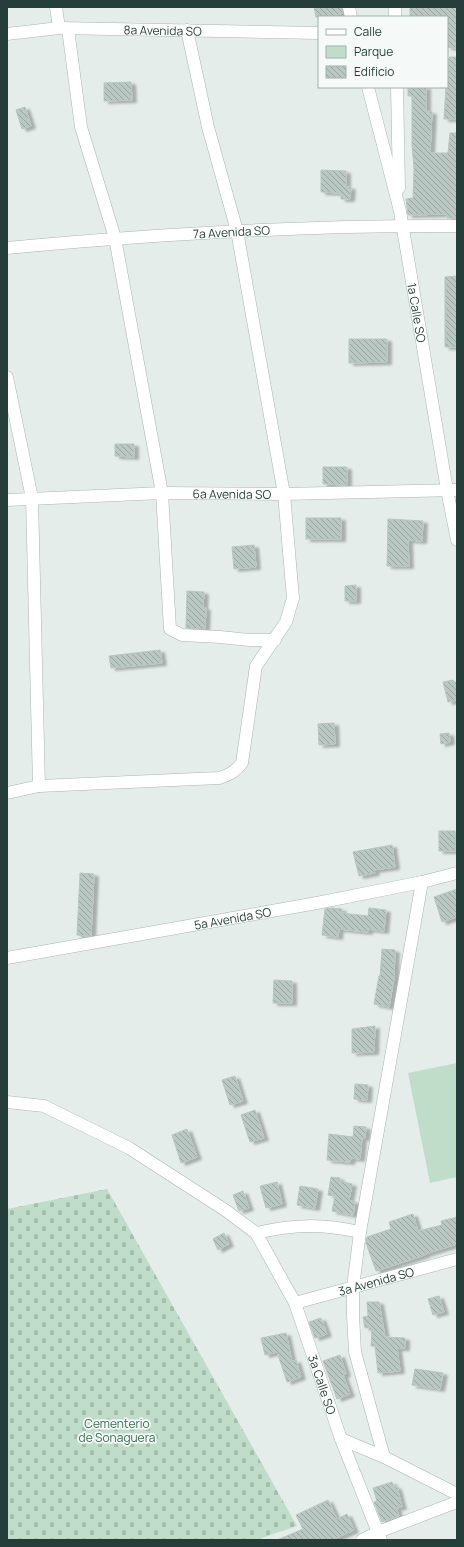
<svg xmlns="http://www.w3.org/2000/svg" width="464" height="1547" font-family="Manrope,sans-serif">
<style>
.cemetery{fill:url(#cemetery-stones)}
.park{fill:#bfddc9}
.building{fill:url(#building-back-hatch);stroke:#b7c6c1;filter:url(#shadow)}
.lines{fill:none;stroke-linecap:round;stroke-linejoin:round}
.minor-casing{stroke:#a8b5b1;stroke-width:13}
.minor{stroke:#fff;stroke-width:12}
.labels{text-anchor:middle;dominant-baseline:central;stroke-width:3.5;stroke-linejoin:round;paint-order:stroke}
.street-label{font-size:12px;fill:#253e39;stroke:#f5faf8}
.park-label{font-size:12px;fill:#32724e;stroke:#f5faf8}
</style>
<defs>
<pattern id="cemetery-stones" width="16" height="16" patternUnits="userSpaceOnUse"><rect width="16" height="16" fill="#bfddc9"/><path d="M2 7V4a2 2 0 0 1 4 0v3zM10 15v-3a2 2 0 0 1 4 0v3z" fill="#a4bfad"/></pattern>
<pattern id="building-back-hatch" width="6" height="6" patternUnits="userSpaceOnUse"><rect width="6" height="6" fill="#bac8c3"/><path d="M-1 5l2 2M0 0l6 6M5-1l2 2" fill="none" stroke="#97a49f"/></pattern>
<filter id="shadow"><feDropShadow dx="4.5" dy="2.5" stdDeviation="1" flood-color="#0004"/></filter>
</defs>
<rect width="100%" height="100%" fill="#e5edea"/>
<polygon class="cemetery" points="107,1189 297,1526 256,1540 7,1540 7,1209"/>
<polygon class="park" points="457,1063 457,1177 430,1183 408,1073"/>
<g class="building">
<polygon points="314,7 342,7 343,13 336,15 337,17 316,17"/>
<polygon points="410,7 457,7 457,48 447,47 447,17 413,17 410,16"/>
<polygon points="449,57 457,57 457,119 444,119 446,87 447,87 447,79 448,79"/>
<polygon points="131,82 132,100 104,101 104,83"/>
<polygon points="408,87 426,87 426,111 432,112 430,153 448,153 450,133 457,133 457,218 447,218 447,214 408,215 406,199 413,198 414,168 412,146 412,96 408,96"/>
<polygon points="25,107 31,126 22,129 16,110"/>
<polygon points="321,170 346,171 346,187 351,187 350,199 341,199 341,193 321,192"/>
<polygon points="457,276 457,347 445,347 445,277"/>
<polygon points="349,339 387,339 387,362 349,363"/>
<polygon points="115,444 134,444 134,457 115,456"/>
<polygon points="323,467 347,467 347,485 323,484"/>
<rect x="306" y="518" width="35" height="21"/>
<polygon points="388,519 423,521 422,541 408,540 409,566 387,566"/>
<polygon points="254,545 256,567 234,569 232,547"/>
<polygon points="356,585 356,601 345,601 345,586"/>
<polygon points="187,591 204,592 203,607 206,608 205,629 186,628"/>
<polygon points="160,650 162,663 111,668 109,656"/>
<polygon points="453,680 454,682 457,683 457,700 448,702 443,682"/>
<polygon points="334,723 335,744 319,745 318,724"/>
<polygon points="449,733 450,742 441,744 440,734"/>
<rect x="439" y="831" width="16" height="20"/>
<polygon points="392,845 395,867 374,870 375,873 359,876 353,852"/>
<polygon points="80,873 94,874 91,936 90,936 77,935"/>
<polygon points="457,889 457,917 442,922 434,897"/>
<polygon points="332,908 342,909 341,913 368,916 369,908 386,910 384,931 368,929 368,932 339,929 338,937 322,935 325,909"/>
<polygon points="382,949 395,950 394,978 389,1007 374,1004 379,976 380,976"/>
<polygon points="274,980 292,981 292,1003 273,1003"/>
<polygon points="375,1026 374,1052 352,1053 352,1029"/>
<polygon points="235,1076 243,1101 230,1105 222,1080"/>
<polygon points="355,1084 368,1085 367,1100 354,1099"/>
<polygon points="255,1110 264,1138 250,1142 241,1115"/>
<polygon points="354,1126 366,1127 365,1138 362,1138 360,1159 351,1158 350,1162 327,1160 329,1134 353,1137"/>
<polygon points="187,1129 197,1157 181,1163 172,1135"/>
<polygon points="331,1177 340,1178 339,1181 352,1184 349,1200 355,1202 353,1215 332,1211 335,1196 328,1195"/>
<polygon points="277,1182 282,1204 266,1208 260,1186"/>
<polygon points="300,1186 318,1189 315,1208 297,1205"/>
<polygon points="243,1191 249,1208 239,1211 233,1195"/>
<polygon points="413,1214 418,1231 442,1225 441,1221 457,1217 457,1244 425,1254 425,1255 376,1271 366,1243 367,1237 391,1229 389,1222"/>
<polygon points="224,1233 229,1244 218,1250 213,1239"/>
<polygon points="439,1296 444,1312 433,1315 428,1299"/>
<polygon points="367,1302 379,1302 385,1337 405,1338 405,1348 397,1348 400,1371 378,1373 375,1346 371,1346 372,1327 365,1328 363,1317 368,1316"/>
<polygon points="321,1318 327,1334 315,1338 309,1322"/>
<polygon points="286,1333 292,1362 296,1360 301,1377 287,1382 277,1352 265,1355 261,1338"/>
<polygon points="340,1355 346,1374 343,1375 350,1394 337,1399 323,1361"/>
<polygon points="415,1369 443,1373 440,1389 412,1385"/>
<polygon points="392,1482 394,1487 397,1487 402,1507 396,1508 399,1516 382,1522 374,1502 377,1501 373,1488"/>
<polygon points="328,1500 337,1519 347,1514 354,1530 332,1540 277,1540 303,1529 296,1515"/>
</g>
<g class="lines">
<g class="minor-casing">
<g id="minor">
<polyline points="56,7 59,28"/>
<polyline points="349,7 351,17"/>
<polyline points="395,7 395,17"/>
<polyline points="68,29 81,127 115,238 162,493 170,629 182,635 220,637 249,640 275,640"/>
<path id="s1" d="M7,34L59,28L319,33"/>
<path id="s2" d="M368,87L400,211L447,490L457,540"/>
<polyline points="397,87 399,188"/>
<path id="s3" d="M7,248C157,234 307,225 457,226"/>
<polyline points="7,377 32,498 39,786"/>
<path id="s4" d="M7,500L162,493L284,494L457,490"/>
<path d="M7,793L39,786L219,778C229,775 235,772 242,763L256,666L286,622L293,598L284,494L237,231L208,127L187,30"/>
<path id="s5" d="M7,958L317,903L422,882L457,873"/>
<path id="s6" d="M7,1102L44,1106L129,1148L225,1210L256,1233L295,1303L341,1439L381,1540"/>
<path d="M256,1233C295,1224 322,1224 360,1232"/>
<path id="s7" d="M295,1303L457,1259"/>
<polyline points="341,1439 384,1457 457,1494"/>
<polyline points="384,1457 355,1352 353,1316 353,1287 360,1232 422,882"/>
<polyline points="362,1540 378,1532 457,1502"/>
</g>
</g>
<use href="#minor" class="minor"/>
</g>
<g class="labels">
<g class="street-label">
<text stroke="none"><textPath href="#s1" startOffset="156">8a Avenida SO</textPath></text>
<text stroke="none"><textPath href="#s3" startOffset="225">7a Avenida SO</textPath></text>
<text stroke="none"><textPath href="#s2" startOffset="231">1a Calle SO</textPath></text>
<text stroke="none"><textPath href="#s4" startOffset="225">6a Avenida SO</textPath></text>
<text stroke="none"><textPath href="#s5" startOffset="229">5a Avenida SO</textPath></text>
<text stroke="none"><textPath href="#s7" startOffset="84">3a Avenida SO</textPath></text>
<text stroke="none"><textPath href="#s6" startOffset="451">3a Calle SO</textPath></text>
</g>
<g class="park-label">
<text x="117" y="1423">Cementerio<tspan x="117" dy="14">de Sonaguera</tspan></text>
</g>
</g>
<rect width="464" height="1547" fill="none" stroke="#253e39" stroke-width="16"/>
<rect x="318" y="16" width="130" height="72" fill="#f5faf8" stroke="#a2afac"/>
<rect x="326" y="29" width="20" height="6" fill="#ffffff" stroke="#a2afac"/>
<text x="354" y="36" font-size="12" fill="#253e39">Calle</text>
<rect x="326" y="46" width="20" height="12" fill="#bfddc9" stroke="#a2afac"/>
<text x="354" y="56" font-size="12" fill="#253e39">Parque</text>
<rect x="326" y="66" width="20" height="12" fill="url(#building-back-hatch)" stroke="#a2afac"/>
<text x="354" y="76" font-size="12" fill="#253e39">Edificio</text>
</svg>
